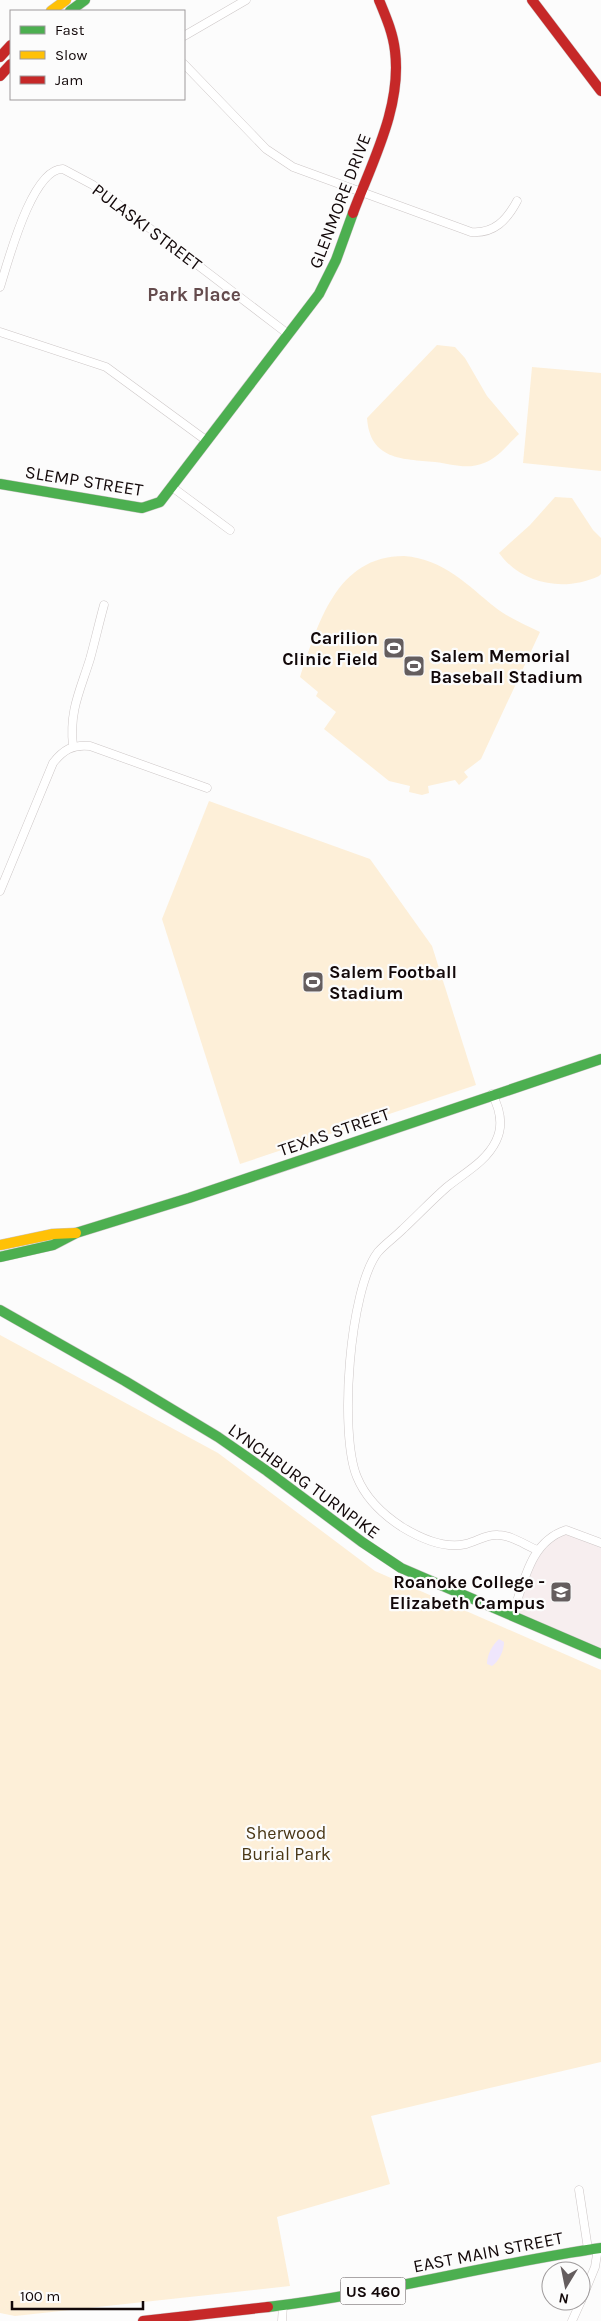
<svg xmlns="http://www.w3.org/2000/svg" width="601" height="2321" font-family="Karla,sans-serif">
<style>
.built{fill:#f7eeef}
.green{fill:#fdefd8}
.water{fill:#efe6fc}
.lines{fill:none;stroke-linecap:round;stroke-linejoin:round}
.street-casing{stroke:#cdc7c7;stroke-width:9}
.fast-casing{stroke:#cdc7c7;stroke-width:11}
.slow-casing{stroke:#cdc7c7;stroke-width:11}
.jam-casing{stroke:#cdc7c7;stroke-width:11}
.street{stroke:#fff;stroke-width:8}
.fast{stroke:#4caf50;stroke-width:10}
.slow{stroke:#ffc107;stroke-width:10}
.jam{stroke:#c62828;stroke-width:10}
.labels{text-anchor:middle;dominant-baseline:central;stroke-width:4.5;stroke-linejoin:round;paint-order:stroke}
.shield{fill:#fcfcfc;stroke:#585152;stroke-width:1}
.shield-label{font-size:16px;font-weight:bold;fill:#120809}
.street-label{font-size:18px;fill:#120809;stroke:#fcfcfc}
.poi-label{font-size:18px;font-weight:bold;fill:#120809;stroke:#fcfcfc;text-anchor:end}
.park-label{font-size:18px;fill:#493716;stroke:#fcfcfc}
.neighbourhood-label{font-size:19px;font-weight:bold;fill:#644b4d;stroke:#fcfcfc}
</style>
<rect width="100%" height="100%" fill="#fcfcfc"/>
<polygon class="built" points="566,1530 601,1543 601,1654 512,1616 534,1555"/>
<g class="green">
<path d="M437,345L455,347L465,358L487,396L519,434C509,443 498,458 484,463C467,470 452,464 435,462C402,459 370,460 367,418Z"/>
<polygon points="532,367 601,373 601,471 523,463"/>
<path d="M555,497L572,498L593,530L601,538V574L599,576C565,592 522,585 499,553L530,525Z"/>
<path d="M404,556C444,559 467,585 496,608C509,618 526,625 540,632L481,759L464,772L468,777L459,785L455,780L428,786L429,793L422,795L409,792L410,786L389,781L324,729L336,712L316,696L318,692L300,677C318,624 336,556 404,556Z"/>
<polygon points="209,801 370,859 432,946 476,1085 240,1164 162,919"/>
<polygon points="0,1335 218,1453 375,1571 601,1670 601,2062 371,2116 390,2184 277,2217 290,2286 15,2316 0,2313"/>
</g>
<path class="water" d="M499,1639L504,1642C504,1651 499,1661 492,1666L487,1664C487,1655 492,1645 499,1639Z"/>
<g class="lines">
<g class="street-casing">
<g id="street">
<polyline points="184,36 246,0"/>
<path d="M184,64L266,149L293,167L471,232C494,234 507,220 517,201"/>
<path d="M0,287C8,262 32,168 63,169L93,185L288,334"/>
<polyline points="0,332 106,367 207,441"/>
<polyline points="172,487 230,530"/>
<path d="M73,746C69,711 80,691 90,659C95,641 99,623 104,605"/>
<path d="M0,891L53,763C63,750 73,744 90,746L207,788"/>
<path d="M492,1094C500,1109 504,1125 496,1141C486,1162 464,1173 447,1187C432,1200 418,1215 403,1229C395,1237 385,1244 378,1252C349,1289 339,1434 357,1477C366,1499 382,1514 402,1527C420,1538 445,1549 466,1544C478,1541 486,1534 498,1535C511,1535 525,1545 537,1550"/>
<path d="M512,1616C524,1584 529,1542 566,1530L601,1543"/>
<polyline points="579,2190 588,2249"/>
<polyline points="581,2301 595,2267 598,2248"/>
<polyline points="282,2321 283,2305"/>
<polyline points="572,2321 581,2301"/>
</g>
</g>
<g class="fast-casing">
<g id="fast">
<polyline points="70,11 85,0"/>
<polyline points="0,484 142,508 160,502 319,294 336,260 353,213"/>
<polyline points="0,1257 53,1245 76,1233 189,1198 601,1059"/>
<polyline points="0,1310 125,1381 218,1437 267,1471 362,1542 401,1568 601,1654"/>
<path d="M268,2307C380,2294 489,2264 601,2248"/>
</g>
</g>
<g class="slow-casing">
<g id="slow">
<polyline points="51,11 66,0"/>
<polyline points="0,1245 53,1234 76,1233"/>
</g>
</g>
<g class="jam-casing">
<g id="jam">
<polyline points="532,0 601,91"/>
<polyline points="0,57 11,45"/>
<polyline points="0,76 11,64"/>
<path d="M353,213C372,162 402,107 395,51C393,33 386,17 379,0"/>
<polyline points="143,2321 268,2307"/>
</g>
</g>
<use href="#street" class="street"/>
<use href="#fast" class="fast"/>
<use href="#slow" class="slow"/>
<use href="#jam" class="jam"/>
</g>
<defs>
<g id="stadium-square" transform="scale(1.125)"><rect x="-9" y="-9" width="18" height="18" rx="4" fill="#645d5e" stroke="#fcfcfc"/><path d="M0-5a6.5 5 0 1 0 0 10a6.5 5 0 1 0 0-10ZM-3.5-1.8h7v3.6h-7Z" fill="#fff"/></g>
<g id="university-square" transform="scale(1.125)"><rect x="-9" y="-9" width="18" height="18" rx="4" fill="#645d5e" stroke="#fcfcfc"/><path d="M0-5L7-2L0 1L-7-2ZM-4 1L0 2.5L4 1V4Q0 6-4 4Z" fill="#fff"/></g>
</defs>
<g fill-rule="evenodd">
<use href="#stadium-square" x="394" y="648"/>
<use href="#stadium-square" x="414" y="666"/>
<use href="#stadium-square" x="313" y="982"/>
<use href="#university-square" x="561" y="1592"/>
</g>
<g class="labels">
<rect class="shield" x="340.5" y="2277.5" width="65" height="27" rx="4"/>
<g class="shield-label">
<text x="373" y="2291">US 460</text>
</g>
<g class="street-label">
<text transform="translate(340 201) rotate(-69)">GLENMORE DRIVE</text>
<text transform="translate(147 227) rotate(37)">PULASKI STREET</text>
<text transform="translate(84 481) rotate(9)">SLEMP STREET</text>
<text transform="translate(334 1132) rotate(-19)">TEXAS STREET</text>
<text transform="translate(304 1481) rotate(36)">LYNCHBURG TURNPIKE</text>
<text transform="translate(488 2252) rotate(-11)">EAST MAIN STREET</text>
</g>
<g class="poi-label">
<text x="378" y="638">Carilion<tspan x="378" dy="21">Clinic Field</tspan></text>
<text x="430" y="656" text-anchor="start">Salem Memorial<tspan x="430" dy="21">Baseball Stadium</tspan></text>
<text x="329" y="972" text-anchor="start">Salem Football<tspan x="329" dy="21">Stadium</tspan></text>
<text x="545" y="1582">Roanoke College -<tspan x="545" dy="21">Elizabeth Campus</tspan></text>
</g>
<g class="park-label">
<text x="286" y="1833">Sherwood<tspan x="286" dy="21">Burial Park</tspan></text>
</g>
<g class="neighbourhood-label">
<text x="194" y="295">Park Place</text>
</g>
</g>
<rect x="10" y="10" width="175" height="90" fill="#fcfcfc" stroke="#9e9a9b"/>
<rect x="20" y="26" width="25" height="8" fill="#4caf50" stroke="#9e9a9b"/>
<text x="55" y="35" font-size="15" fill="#120809">Fast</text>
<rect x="20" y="51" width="25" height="8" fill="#ffc107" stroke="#9e9a9b"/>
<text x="55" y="60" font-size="15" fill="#120809">Slow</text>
<rect x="20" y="76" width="25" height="8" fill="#c62828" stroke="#9e9a9b"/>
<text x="55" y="85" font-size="15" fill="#120809">Jam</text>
<g transform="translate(566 2286) rotate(190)"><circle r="24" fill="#fcfcfc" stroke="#9e9a9b"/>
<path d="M0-4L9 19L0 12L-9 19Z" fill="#645d5e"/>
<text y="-8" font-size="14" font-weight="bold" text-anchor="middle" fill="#120809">N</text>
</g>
<path d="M12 2301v8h131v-8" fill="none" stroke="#120809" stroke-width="2.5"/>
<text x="20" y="2301" font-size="15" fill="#120809" stroke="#fcfcfc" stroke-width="4" paint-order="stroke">100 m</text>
</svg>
